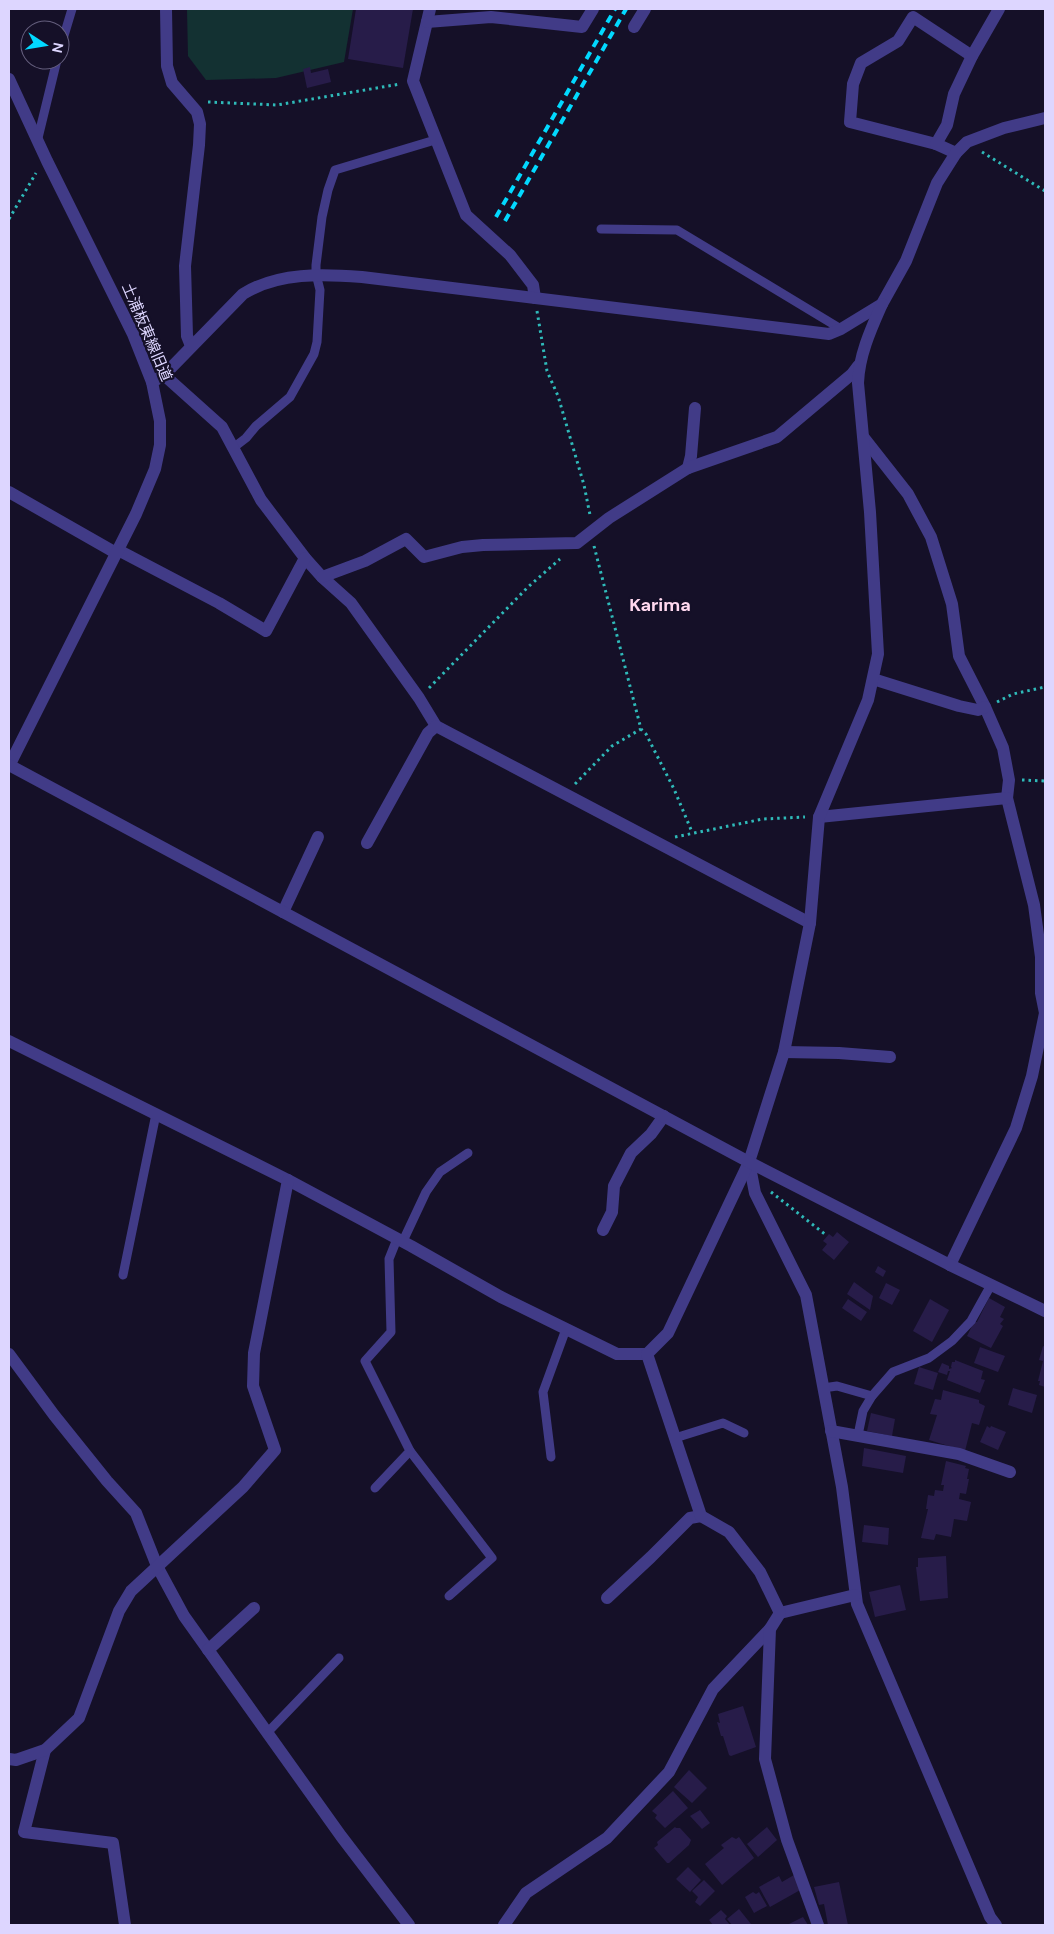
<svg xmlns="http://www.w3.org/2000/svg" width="1054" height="1934" font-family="'DM Sans','Noto Sans JP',sans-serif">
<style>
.green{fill:#133132}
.building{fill:#271c49}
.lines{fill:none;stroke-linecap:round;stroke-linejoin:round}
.path{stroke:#2fbab9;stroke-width:3;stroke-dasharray:2.5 4;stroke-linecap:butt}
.service{stroke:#413b87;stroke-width:9}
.minor{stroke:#413b87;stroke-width:12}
.tertiary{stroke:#413b87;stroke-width:12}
.rail{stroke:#02d9ff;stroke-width:4;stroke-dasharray:8 6;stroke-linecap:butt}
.labels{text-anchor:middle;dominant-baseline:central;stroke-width:4.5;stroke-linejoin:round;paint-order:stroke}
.street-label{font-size:15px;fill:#ddd6ff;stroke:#151028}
.quarter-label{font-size:18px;font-weight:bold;fill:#ffd8ef;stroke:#151028}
</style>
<rect width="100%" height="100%" fill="#151028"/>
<polygon class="green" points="187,9 353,9 344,62 276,78 206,80 188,56"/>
<g class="building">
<polygon points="356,9 413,9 403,68 348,59"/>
<polygon points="310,67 311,73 328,69 331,82 307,88 303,69"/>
<polygon points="837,1232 849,1242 834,1260 822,1250 827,1244 823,1241 829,1234 833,1237"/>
<polygon points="878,1266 886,1271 883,1277 875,1272"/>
<polygon points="854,1282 873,1296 870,1310 847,1294"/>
<polygon points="886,1283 900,1290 892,1305 879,1298"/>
<polygon points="989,1298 1005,1307 1000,1317 1004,1319 1000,1324 1003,1326 991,1348 967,1336 974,1322 977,1322"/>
<polygon points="848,1299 867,1312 861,1321 842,1308"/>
<polygon points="930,1299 949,1310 932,1342 913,1331"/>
<polygon points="1043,1346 1045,1347 1045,1387 1039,1385 1040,1381 1038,1381 1043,1361 1039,1360"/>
<polygon points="980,1347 1005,1356 998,1372 974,1363"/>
<polygon points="955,1360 983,1371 981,1379 985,1380 980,1393 947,1380 950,1371 948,1371 947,1375 938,1372 942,1363 949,1366 949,1369 952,1368 951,1367 952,1362 955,1362"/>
<polygon points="919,1367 938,1373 933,1390 914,1384"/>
<polygon points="1013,1388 1037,1395 1032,1413 1008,1405"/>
<polygon points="943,1390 979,1400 979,1403 985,1406 979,1425 972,1423 965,1451 929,1440 937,1415 930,1414 935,1399 941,1400"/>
<polygon points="871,1413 895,1419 892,1436 867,1431"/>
<polygon points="987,1426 990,1428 991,1426 1006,1432 998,1450 980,1442"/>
<polygon points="864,1448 906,1456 903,1473 862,1466"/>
<polygon points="946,1461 966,1466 965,1468 969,1469 967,1479 969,1479 966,1494 960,1493 959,1499 971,1502 967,1521 954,1519 951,1537 936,1534 934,1540 921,1538 928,1509 926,1509 928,1495 934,1496 935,1490 943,1491 944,1485 941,1485"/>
<polygon points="864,1525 889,1528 888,1545 862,1542"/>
<polygon points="946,1556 948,1598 920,1601 916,1567 918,1567 918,1558"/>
<polygon points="900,1585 906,1610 875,1617 869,1592"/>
<polygon points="743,1706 756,1747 731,1756 729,1755 723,1736 721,1736 717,1722 720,1723 718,1714"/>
<polygon points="689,1770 707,1788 692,1803 674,1787"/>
<polygon points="673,1791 688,1808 665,1828 655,1818 657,1815 652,1811"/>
<polygon points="700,1810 710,1823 702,1829 690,1816"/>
<polygon points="675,1827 676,1828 680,1828 691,1840 689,1845 669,1863 667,1863 654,1848 658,1845 657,1842"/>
<polygon points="767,1827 777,1840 758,1857 747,1844"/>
<polygon points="732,1837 736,1839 739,1837 754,1858 722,1885 705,1864 724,1848 721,1845"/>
<polygon points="688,1867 701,1880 690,1892 676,1879"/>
<polygon points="794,1875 802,1889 770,1907 759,1887 779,1876 782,1882"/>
<polygon points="704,1880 715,1891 700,1906 695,1902 698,1897 692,1891"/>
<polygon points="839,1882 848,1925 828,1925 824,1904 819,1905 814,1887"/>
<polygon points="753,1892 756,1894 759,1892 767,1906 754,1913 745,1897"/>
<polygon points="739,1909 751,1924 751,1925 732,1925 727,1919"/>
<polygon points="721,1910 727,1916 725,1919 730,1925 713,1925 709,1920"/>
<polygon points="803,1917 808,1925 787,1925"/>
</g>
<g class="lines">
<g class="path">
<polyline points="208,102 277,105 400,84"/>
<polyline points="982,152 1045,191"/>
<polyline points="9,219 36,173"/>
<polyline points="537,311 547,371 558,396 584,485 590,515"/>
<polyline points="594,546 641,729 646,734 674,789 692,832"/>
<polyline points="429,688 528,587 560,559"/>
<polyline points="997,702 1013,694 1045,687"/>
<polyline points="1022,780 1045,781"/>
<polyline points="575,784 612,746 641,729"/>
<polyline points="675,837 763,819 805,817"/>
<polyline points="771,1192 826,1235"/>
</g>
<g class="service">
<polyline points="60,49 72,9"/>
<polyline points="38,138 57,60"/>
<polyline points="601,229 677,230 841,329"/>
<polyline points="233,448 246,438 256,426 290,397 314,354 317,342 320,290 316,274 316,265 322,217 328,190 335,170 435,140"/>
<polyline points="403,1241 426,1192 440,1172 468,1153"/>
<polyline points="123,1275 156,1114"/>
<polyline points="823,1388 837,1386 872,1396"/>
<polyline points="858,1435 863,1411 872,1396 893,1372 929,1358 952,1341 971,1321 991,1285"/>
<polyline points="675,1438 723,1423 744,1433"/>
<polyline points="410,1451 492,1558 449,1596"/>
<polyline points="551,1457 543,1392 566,1329"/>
<polyline points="375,1488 410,1451 365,1361 391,1332 389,1259 397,1239"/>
<polyline points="267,1733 339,1658"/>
</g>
<g class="minor">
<polyline points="166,9 167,66 172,83 197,112 200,124 199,145 185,266 187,336 191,346"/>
<polyline points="430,9 413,81 466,215 510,255 533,285 535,298"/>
<polyline points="427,22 491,17 582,27 593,9"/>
<polyline points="634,27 645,9"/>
<polyline points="936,144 850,122 853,84 861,63 898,41 913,17 972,56"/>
<polyline points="956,153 936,144 947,125 954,94 972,56 999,9"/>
<polyline points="164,375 222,427 261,500 305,558 322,577 351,603 419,698 436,726 810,923"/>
<path d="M152,382L164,375L243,294C278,272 323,274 362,277L829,334L841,329L882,304L906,261L937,183L956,153L967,142L1004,128L1045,118"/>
<polyline points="864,438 908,494 931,537 952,604 959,656 985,707 1003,748 1009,780 1007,798 1034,905 1041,957 1041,993 1045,1013 1032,1076 1016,1128 950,1265"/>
<polyline points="688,468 691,456 695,408"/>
<polyline points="9,492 116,553"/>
<polyline points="118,550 219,603 266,631 305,558"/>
<polyline points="322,577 365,561 406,539 424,557 462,547 483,545 577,543 609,518 688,468 777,437 852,374 858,366"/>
<polyline points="873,679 959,706 978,710 985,707"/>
<polyline points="819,817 1007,798"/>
<polyline points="367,843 428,733 436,726"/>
<polyline points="283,912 318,837"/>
<polyline points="9,1041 288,1180 411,1246 501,1297 617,1354 647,1354"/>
<polyline points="784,1052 839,1053 890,1057"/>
<polyline points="749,1162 755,1193 806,1295 842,1487 857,1604 990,1917 996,1925"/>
<polyline points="603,1230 612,1212 614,1186 631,1153 651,1134 664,1116"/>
<polyline points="9,1354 54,1415 107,1481 136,1513 157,1566 184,1616 341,1836 409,1925"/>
<polyline points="831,1431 959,1454 1010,1472"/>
<polyline points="607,1598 651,1557 690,1518 701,1516"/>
<polyline points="780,1613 855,1595"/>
<polyline points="208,1650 254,1608"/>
<polyline points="45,1750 24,1832 113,1843 125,1925"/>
<polyline points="9,1759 16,1760 45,1750 79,1718 119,1611 131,1591 243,1487 275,1450 253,1386 254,1353 288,1180"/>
<polyline points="504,1925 526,1893 607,1838 669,1772 713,1689 770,1629"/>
<path d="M818,1925L787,1840L765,1759L770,1629L780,1613L760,1572L729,1532L701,1516L647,1354L668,1333L749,1162L784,1052L810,923L819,817L868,700L878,654L870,512L858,383C859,355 871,329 882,304"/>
</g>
<g class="tertiary">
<polyline points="9,79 47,161 133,334 152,382 160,421 160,445 155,469 136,514 9,766"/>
<polyline points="9,765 749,1162 950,1265 1045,1311"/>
</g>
<g class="rail">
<polyline points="496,217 615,9"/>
<polyline points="505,221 626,9"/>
</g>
</g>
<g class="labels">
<g class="street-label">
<text transform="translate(147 332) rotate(67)">土浦板東線旧道</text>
</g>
<g class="quarter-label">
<text x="660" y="605">Karima</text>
</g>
</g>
<rect width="1054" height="1934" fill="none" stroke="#ddd6ff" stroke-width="20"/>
<g transform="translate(45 45) rotate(102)"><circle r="24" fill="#151028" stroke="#655f7e"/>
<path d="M0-4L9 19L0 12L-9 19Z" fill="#02d9ff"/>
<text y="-8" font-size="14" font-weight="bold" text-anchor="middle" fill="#ddd6ff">N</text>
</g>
</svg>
